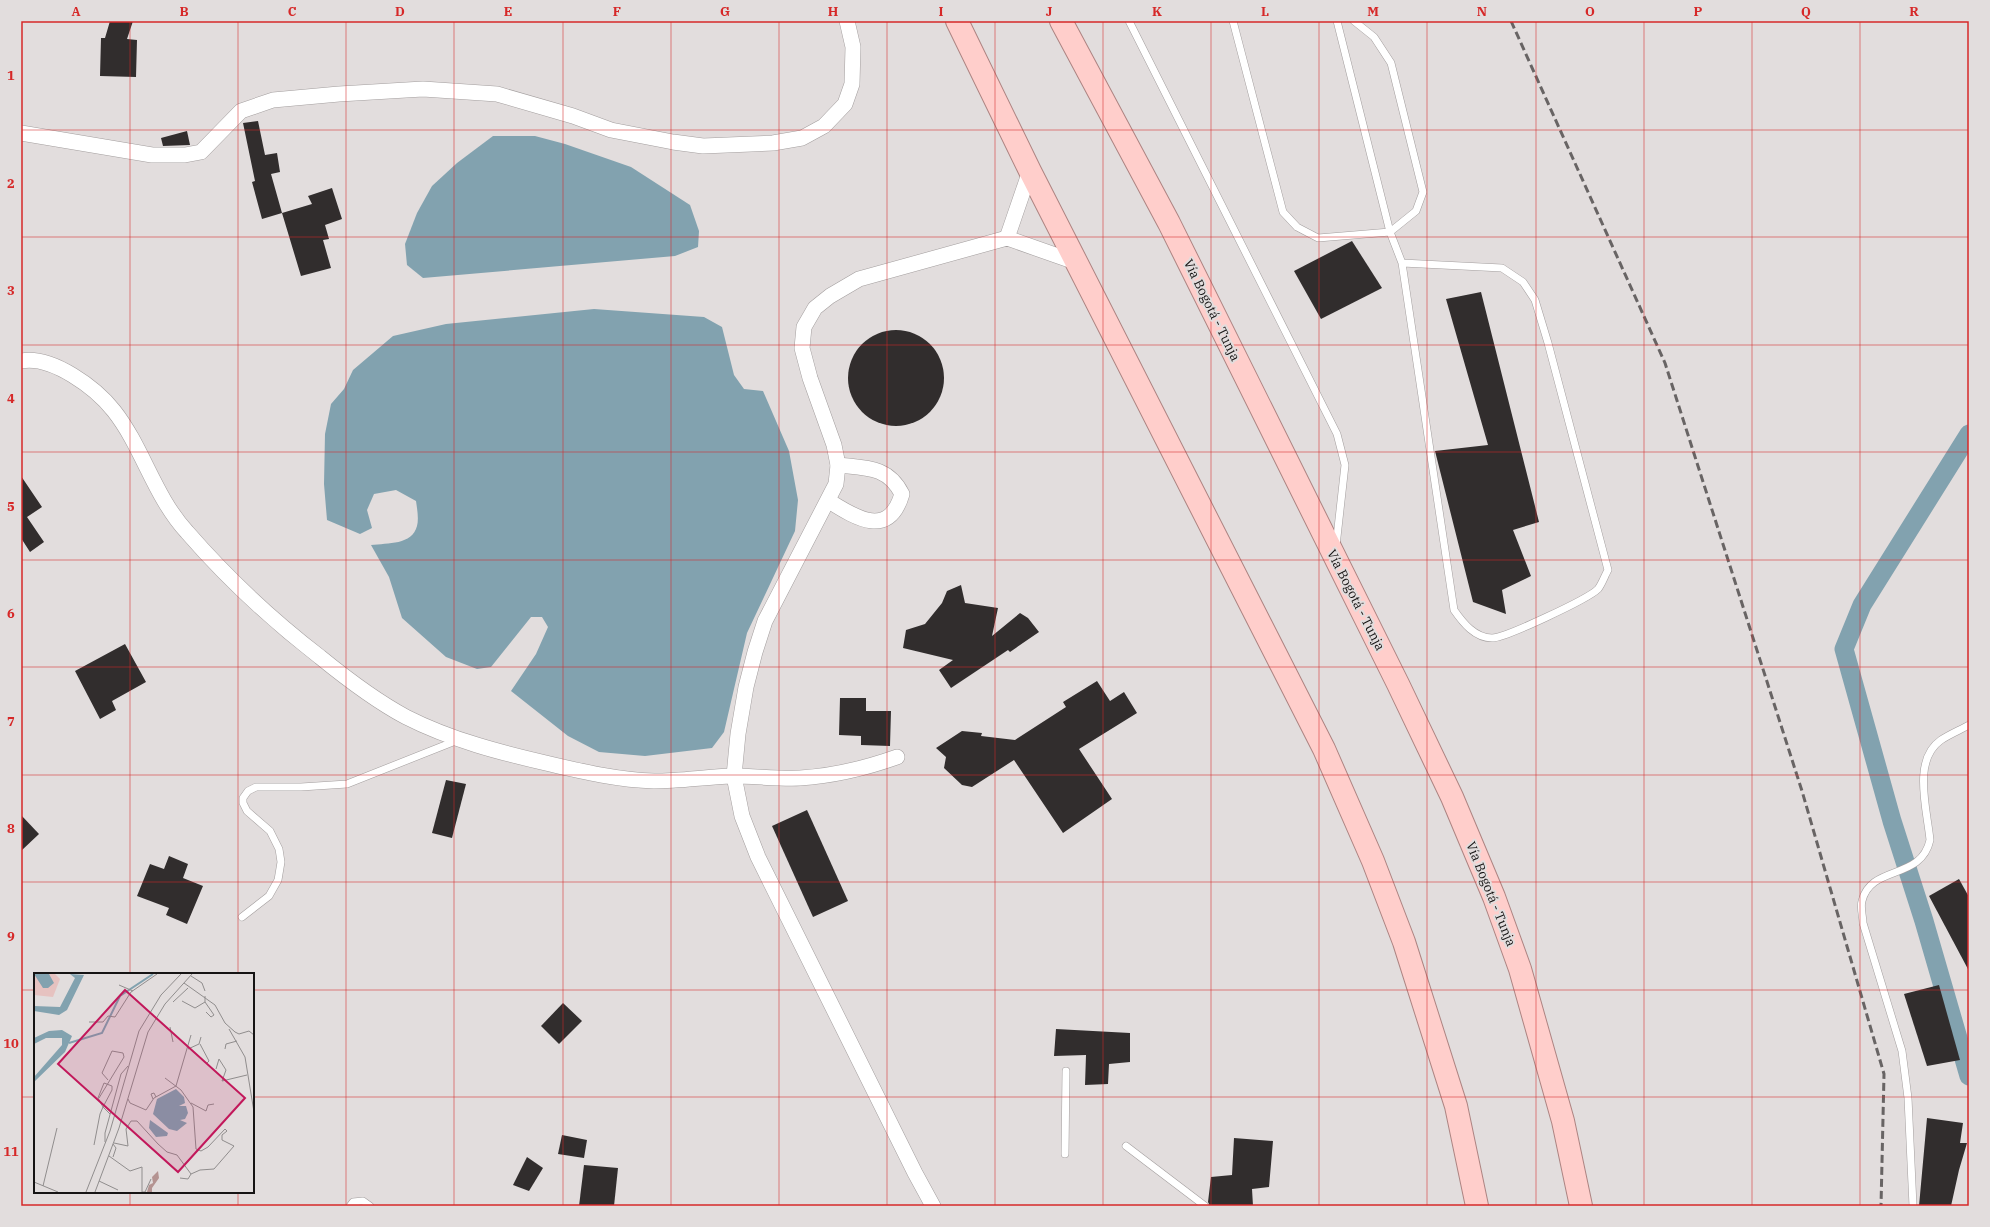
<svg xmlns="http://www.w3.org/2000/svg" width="1990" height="1227" font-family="'IBM Plex Serif',serif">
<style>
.water{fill:#82a2af}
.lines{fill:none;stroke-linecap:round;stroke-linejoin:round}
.canal{stroke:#82a2af;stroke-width:19}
.building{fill:#312d2d}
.service-casing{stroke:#a39e9e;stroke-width:8}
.minor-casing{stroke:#a39e9e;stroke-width:16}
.trunk-casing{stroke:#ad8482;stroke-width:24}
.service{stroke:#fff;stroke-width:7}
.minor{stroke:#fff;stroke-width:15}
.trunk{stroke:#ffcecb;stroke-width:22}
.rail{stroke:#686464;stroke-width:3;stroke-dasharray:8 4;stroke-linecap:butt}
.grid{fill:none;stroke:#d62828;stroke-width:1;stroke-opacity:0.55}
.labels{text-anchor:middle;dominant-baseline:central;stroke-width:4;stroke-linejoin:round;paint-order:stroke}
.street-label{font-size:13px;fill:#161414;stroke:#e2dddd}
.inset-river{fill:none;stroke:#82a2af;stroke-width:2}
.inset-road{fill:none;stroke:#908d8d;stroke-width:1}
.view{fill:#c2185b;fill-opacity:0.15;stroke:#c2185b;stroke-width:2}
.inset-edge{fill:none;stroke:#161414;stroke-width:2}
.neatline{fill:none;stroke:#d62828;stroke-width:1.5}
.grid-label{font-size:13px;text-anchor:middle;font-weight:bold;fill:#d62828}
</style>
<rect width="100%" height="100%" fill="#e2dddd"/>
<g class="water">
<polygon points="493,136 535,136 565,144 631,167 690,205 699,231 698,247 675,256 423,278 407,265 405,244 417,213 432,186 457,163"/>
<path d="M594,309L704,317L722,327L734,375L744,389L763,391L789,451L798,500L795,531L747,633L724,732L712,748L645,756L599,752L568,736L511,691L536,654L548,627L542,617H531L491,667L477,669L446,657L402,618L389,577L371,545C388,543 412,545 417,526C419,519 417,508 416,501L396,490L374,494L367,510L372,528L360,534L327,520L324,484L325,434L331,404L344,389L353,370L393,336L446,324Z"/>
</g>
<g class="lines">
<polyline class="canal" points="1969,434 1862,605 1844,649 1892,821 1924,921 1969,1076"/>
</g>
<g class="building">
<polygon points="110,21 133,21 127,39 137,40 136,77 100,76 101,38 105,38"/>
<polygon points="258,121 265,155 277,153 280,172 271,174 282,213 262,219 252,182 255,181 243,123"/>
<polygon points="187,131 190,145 163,146 161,138"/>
<polygon points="332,188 342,219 325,225 329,239 323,240 331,268 301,276 282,213 312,204 308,196"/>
<polygon points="1352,241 1382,288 1321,319 1294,271"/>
<polygon points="1481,292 1539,522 1513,530 1531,576 1502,590 1506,614 1473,602 1435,451 1488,445 1446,299"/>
<circle cx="896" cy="378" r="48"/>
<polygon points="21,476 42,507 27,517 44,542 30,552 21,538"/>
<polygon points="961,585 965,603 998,608 992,636 1020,613 1028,618 1039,632 1010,652 1008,650 951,688 939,670 953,660 903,648 906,630 925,624 942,603 947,591"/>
<polygon points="125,644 146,682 112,701 116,710 100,719 75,671"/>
<polygon points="1097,681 1110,701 1124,692 1137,713 1079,749 1112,799 1063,833 1014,760 972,787 962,785 944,768 946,757 936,748 962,731 982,733 981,736 1015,740 1066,707 1063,702"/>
<polygon points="840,698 866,698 866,711 891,711 890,746 861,745 861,736 839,735"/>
<polygon points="446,780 466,784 452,838 432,833"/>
<polygon points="807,810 848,901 813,917 772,826"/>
<polygon points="21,815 39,834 21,851"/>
<polygon points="169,856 188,864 183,878 203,886 187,924 166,915 169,908 137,896 150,864 164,869"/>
<polygon points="1959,879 1969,897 1969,971 1929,896"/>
<polygon points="1939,985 1960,1060 1927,1066 1904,994"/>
<polygon points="563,1003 582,1021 559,1044 541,1026"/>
<polygon points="1056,1029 1130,1033 1130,1062 1109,1064 1108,1084 1085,1085 1086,1055 1054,1056"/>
<polygon points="1927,1118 1963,1123 1960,1143 1967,1143 1959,1170 1951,1206 1919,1206"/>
<polygon points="562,1135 587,1140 584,1158 558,1154"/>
<polygon points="1234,1138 1273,1141 1269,1187 1252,1189 1253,1206 1210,1206 1208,1202 1211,1177 1232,1175"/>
<polygon points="527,1157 543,1168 529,1191 513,1185"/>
<polygon points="584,1165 618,1168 614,1206 579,1206"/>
</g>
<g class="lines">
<g class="service-casing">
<g id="service">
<polyline points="1129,21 1337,434 1345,465 1336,546"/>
<polyline points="1233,21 1283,212 1297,227 1318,238 1390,232 1416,211 1423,192 1391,63 1374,37 1354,21"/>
<path d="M1337,21L1390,232L1402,263L1454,610C1463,623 1475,638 1492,638C1505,638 1588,599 1598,589C1602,584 1605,575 1608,570L1548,343L1535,300L1523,282L1502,268L1402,263"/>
<polyline points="242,917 269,896 278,880 281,862 279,849 270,831 247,811 243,803 243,798 248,791 256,787 301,787 347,784 458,740"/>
<polyline points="1126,1146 1205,1206"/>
<polyline points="1065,1154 1066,1071"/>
<polyline points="350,1206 353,1202 363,1201 370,1206"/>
<path d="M1913,1206L1908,1098L1902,1051L1863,923C1863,917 1860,907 1862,901C1871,864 1921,881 1930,840C1927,809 1912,760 1941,740C1950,734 1960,730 1969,725"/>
</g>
</g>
<g class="minor-casing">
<g id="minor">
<polyline points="21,133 152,155 185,155 201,152 241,111 273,100 339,94 423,89 497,94 573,116 611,130 673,142 703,146 773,143 802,138 824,126 845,104 852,84 853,47 847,21"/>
<polyline points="1007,238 1030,171"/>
<path d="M21,361C52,355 96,388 114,411C143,448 154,496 187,532C227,578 272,620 320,657C347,679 376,701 406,717C451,740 502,753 550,764C584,772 619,780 654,781C680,781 706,777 732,776C755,776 778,779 800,778C833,776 866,768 897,757"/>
<path d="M829,501C857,519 889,538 902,494C888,466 866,468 838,465"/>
<polyline points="933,1206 915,1173 758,857 742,816 734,776 738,734 746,687 755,652 765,621 836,484 838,465 834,445 810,378 802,348 804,327 815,308 830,296 859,279 1007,238 1078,263"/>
</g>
</g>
<g class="trunk-casing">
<g id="trunk">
<polyline points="957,21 1030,171 1324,749 1373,861 1404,942 1456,1106 1477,1206"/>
<polyline points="1061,21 1169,223 1398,684 1452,797 1494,897 1520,969 1563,1121 1581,1206"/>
</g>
</g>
<use href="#service" class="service"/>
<use href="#minor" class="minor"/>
<use href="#trunk" class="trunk"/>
<polyline class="rail" points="1511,21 1665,363 1802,791 1884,1074 1881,1206"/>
</g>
<path class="grid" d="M130,21V974M238,21V974M346,21V1206M454,21V1206M563,21V1206M671,21V1206M779,21V1206M887,21V1206M995,21V1206M1103,21V1206M1211,21V1206M1319,21V1206M1427,21V1206M1536,21V1206M1644,21V1206M1752,21V1206M1860,21V1206M21,130H1969M21,237H1969M21,345H1969M21,452H1969M21,560H1969M21,667H1969M21,775H1969M21,882H1969M21,990H35M253,990H1969M21,1097H35M253,1097H1969M130,1192V1206M238,1192V1206"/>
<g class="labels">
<g class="street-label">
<text transform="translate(1212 310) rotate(64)">Vía Bogotá - Tunja</text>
<text transform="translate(1356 600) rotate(63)">Vía Bogotá - Tunja</text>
<text transform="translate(1491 894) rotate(68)">Vía Bogotá - Tunja</text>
</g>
</g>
<g transform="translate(34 973)">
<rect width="220" height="220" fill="#e2dddd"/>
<path d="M0,1H21L26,6L19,24L0,22Z" fill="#e6c2c0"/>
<path d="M124,198L125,205L118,215V219H113L115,212L119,210L118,204Z" fill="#b49391"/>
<path d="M0,1H15L20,10L14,15H9ZM36,1L50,2L33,37L25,42L0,38V33L26,34L41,5ZM28,57L38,63L31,79L0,109V104L28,72V65H12L0,71V65L15,58ZM142,116L150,124L151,130L145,133H152L154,140L151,146L146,147L153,150L143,158L135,156L119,141L123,126ZM116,147L134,160L133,163L122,164L115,155Z" fill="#82a2af"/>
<path class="inset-river" d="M35,70L68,60L86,23L119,1"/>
<path class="inset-road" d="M157,3L168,10L171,18M150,10L181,32L191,50L201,59L205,61L215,58L220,62M85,12L99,18M171,23V29L180,42L177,44L172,39M148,28L161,35L171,29M139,29L154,15M55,49H69L74,43L81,44L97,19L123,1M136,54L139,69M195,56L211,84L220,139M166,71L175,88L172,91M154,76L165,71L167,64M191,76L192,71L203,68M182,96L185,86L192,97L188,108L213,102M131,105L147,117L159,134L162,176L167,178L174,174L191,156L193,158L188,162V167L200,173L180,196L166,197L157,201L154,206L146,205M65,125L90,84L89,80L78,78L68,100L74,107M94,126L96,130L112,137L120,125L142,113L157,62M119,126L117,121L120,120L122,124M157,130L172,138L174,132L180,131M71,169V160L87,101L94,93M80,170L94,173L92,156L97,148H103L124,171L133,179L143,182L157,201M79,171L82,175L79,184M60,172L66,141L69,134L78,117V113L70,110L64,125L69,134L76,141M75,183L96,198L108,194V219H111L117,206M65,208L84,217M0,209L24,219M9,213L23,155M52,219L76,158L105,58L127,22L147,1M61,219L85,155L114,59L131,31L158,1"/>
<path class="view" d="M91,17L211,125L144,199L24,91Z"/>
<rect width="220" height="220" class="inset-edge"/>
</g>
<rect width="1990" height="1227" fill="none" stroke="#e2dddd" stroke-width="44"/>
<rect x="22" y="22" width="1946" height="1183" class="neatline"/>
<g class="grid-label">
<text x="76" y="16">A</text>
<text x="184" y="16">B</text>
<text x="292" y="16">C</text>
<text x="400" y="16">D</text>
<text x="508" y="16">E</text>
<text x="617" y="16">F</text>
<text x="725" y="16">G</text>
<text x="833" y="16">H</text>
<text x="941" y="16">I</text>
<text x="1049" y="16">J</text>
<text x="1157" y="16">K</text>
<text x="1265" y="16">L</text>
<text x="1373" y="16">M</text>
<text x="1482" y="16">N</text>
<text x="1590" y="16">O</text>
<text x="1698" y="16">P</text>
<text x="1806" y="16">Q</text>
<text x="1914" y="16">R</text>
<text x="11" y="80">1</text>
<text x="11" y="188">2</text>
<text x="11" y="295">3</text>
<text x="11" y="403">4</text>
<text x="11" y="511">5</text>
<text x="11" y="618">6</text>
<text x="11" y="726">7</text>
<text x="11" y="833">8</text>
<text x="11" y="941">9</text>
<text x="11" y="1048">10</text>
<text x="11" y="1156">11</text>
</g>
</svg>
